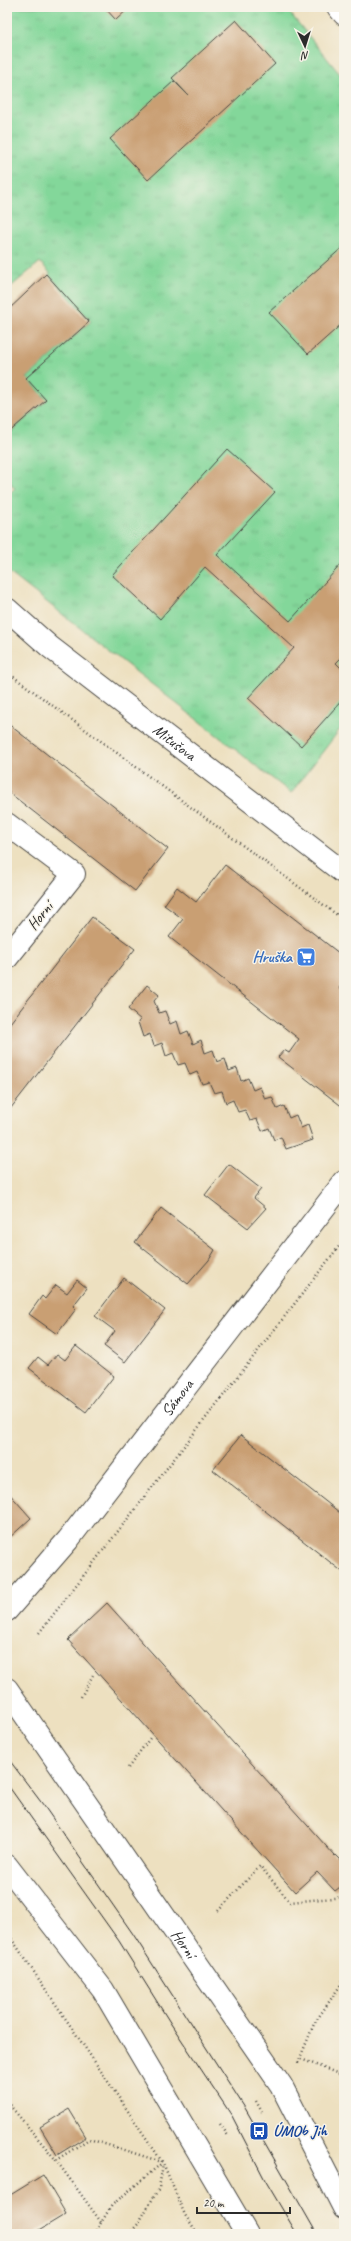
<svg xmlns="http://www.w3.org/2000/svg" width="351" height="2241" font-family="Caveat,sans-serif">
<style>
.grass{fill:url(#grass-tufts);stroke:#578162}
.building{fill:#c99f73}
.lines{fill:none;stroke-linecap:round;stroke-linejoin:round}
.minor-casing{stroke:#484641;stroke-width:24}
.path{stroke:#484641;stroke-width:2.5;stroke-dasharray:1 3;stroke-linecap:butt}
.minor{stroke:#fff;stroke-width:22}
.tram{stroke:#2b2b2b;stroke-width:1}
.labels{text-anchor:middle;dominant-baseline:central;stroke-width:3;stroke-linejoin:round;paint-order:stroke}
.street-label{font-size:16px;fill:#2b2b2b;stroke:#f7f3e8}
.shop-label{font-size:16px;font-weight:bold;fill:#366cbe;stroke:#f7f3e8;text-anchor:end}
.transit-label{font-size:16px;font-weight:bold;fill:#164399;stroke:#f7f3e8;text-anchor:start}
</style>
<defs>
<pattern id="grass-tufts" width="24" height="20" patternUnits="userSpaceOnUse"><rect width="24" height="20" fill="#83d79a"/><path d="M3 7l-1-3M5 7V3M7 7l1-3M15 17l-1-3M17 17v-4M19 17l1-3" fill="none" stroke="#71b985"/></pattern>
</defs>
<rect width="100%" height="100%" fill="#f7f3e8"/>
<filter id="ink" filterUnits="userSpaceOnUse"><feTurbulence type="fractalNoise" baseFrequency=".025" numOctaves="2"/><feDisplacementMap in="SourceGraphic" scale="8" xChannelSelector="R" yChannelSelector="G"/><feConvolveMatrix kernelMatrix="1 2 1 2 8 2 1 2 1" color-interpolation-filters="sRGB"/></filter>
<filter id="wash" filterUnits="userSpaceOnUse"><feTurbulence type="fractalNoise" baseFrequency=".012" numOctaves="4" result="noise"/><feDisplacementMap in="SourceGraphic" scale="16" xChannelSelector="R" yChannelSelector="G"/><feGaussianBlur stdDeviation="0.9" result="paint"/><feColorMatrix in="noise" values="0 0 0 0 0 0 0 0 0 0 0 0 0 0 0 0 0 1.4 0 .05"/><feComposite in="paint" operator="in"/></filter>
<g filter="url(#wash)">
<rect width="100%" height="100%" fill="#ede0c0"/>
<polygon class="grass" points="7,7 285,7 344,79 344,724 291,793 7,571 7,496 15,488 11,485 12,484 7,479 7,435 47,400 27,378 91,321 49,275 50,273 40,262 7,290"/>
<g id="blocks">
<g class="building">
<polygon points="104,7 130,7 116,20"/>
<polygon points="236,20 275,64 148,180 110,139 174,81 188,95 172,78"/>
<polygon points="344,246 344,322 308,354 269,312"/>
<polygon points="46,274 89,322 26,378 46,400 7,434 7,311"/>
<polygon points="227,449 275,492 217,555 290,621 344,561 344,655 336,663 344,671 344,698 301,746 248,698 294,648 205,567 160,619 112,575"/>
<polygon points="7,723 168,849 135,891 7,791"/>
<polygon points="225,865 344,957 344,982 339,988 344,992 344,1108 278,1057 284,1050 289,1053 299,1039 169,937 183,919 164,905 177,887 196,902"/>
<polygon points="92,917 135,949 7,1113 7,1027"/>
<polygon points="147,985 159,995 154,1001 159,1013 165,1011 170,1024 177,1021 181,1034 188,1031 193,1044 201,1040 205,1053 213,1050 217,1062 225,1059 229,1071 237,1068 241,1081 248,1078 253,1090 260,1087 265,1099 272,1097 277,1109 284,1106 289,1118 296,1115 301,1128 308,1125 313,1140 286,1149 281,1137 274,1140 269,1128 262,1131 257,1119 250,1121 245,1110 238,1112 233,1100 226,1103 222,1091 214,1093 209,1082 202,1084 197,1072 190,1075 185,1063 178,1065 173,1053 166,1056 162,1043 154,1046 150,1034 143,1037 138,1022 141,1020 128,1009"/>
<polygon points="229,1164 261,1189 254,1198 266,1208 248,1228 205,1195"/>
<polygon points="161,1208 215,1250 209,1260 188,1284 135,1242"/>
<polygon points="124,1278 165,1310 125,1362 104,1346 115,1331 95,1316"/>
<polygon points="77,1280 87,1288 73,1306 76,1309 57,1334 29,1314 42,1296 45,1299 56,1285 67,1293"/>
<polygon points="76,1346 114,1376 86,1412 29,1368 38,1357 48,1365 57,1354 65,1360"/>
<polygon points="241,1435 344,1516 344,1573 213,1470"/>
<polygon points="7,1491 31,1518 7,1540"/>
<polygon points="107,1603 335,1856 336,1855 344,1863 344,1884 335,1891 317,1872 295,1892 68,1640"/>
<polygon points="69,2109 86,2137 57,2155 40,2127"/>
<polygon points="43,2175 66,2214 33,2234 7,2234 7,2197"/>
</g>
</g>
</g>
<g filter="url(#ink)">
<use href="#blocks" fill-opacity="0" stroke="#484641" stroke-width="1"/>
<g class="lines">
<g class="minor-casing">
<g id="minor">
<polyline points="338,7 344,14"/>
<path id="s1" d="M7,609L50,647L344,873"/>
<polyline points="7,824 74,874 7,958"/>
<path id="s2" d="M7,1610L68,1540L344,1182"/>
<path id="s3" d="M7,1689L281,2085L344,2208"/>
<polyline points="7,1866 103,1990 247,2234"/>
</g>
</g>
<g class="path">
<polyline points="7,672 344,920"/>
<polyline points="39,1633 344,1240"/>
<polyline points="81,1697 93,1675"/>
<polyline points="128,1768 150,1738"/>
<polyline points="218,1911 260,1866 290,1902 344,1897"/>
<polyline points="7,1932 163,2163 185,2215 198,2234"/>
<polyline points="301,2059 344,2076"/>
<polyline points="298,2063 314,2024 344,1980"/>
<polyline points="256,2101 262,2112"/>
<polyline points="7,2102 56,2160"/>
<polyline points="220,2124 229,2137"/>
<polyline points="101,2222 56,2160 89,2139 162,2162"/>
<polyline points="94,2234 112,2205 162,2163"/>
<polyline points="129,2234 138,2224 159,2188 163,2164"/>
</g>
<use href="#minor" class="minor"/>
<g class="tram">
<polyline points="7,1757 44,1806 133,1934 245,2108 317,2234"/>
<polyline points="7,1784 119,1941 171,2024 232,2116 265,2180 297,2234"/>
</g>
</g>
</g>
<defs>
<g id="supermarket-square" transform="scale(1)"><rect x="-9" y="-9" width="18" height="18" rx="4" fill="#3f7fe0" stroke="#f7f3e8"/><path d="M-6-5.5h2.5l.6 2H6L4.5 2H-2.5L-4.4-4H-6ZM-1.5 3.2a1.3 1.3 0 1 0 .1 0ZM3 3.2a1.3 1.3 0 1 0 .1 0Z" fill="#fff"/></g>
<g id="bus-square" transform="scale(1)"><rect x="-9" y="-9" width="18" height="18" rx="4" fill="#1a4fb4" stroke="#f7f3e8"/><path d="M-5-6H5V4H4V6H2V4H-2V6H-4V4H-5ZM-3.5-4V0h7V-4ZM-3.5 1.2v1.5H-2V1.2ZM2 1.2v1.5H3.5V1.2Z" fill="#fff"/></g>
</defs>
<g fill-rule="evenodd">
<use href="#supermarket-square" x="306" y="957"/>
<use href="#bus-square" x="259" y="2131"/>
</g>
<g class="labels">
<g class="street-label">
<text stroke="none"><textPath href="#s1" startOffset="214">Mitušova</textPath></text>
<text transform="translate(40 916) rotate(-51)">Horní</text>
<text stroke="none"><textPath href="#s2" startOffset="272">Sámova</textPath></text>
<text stroke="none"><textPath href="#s3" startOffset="310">Horní</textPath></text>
</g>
<g class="shop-label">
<text x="292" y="957">Hruška</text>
</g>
<g class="transit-label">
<text x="273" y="2131">ÚMOb Jih</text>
</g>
</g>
<rect width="351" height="2241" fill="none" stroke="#f7f3e8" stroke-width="24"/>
<g transform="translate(305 46) rotate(176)" stroke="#f7f3e8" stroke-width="3" paint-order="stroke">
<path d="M0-3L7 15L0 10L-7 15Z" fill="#2b2b2b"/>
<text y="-6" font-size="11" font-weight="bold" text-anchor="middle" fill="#2b2b2b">N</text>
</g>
<path d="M197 2207v6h93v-6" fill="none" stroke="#2b2b2b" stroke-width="2"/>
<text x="203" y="2207" font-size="12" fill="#2b2b2b" stroke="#f7f3e8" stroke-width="3" paint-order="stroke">20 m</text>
</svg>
